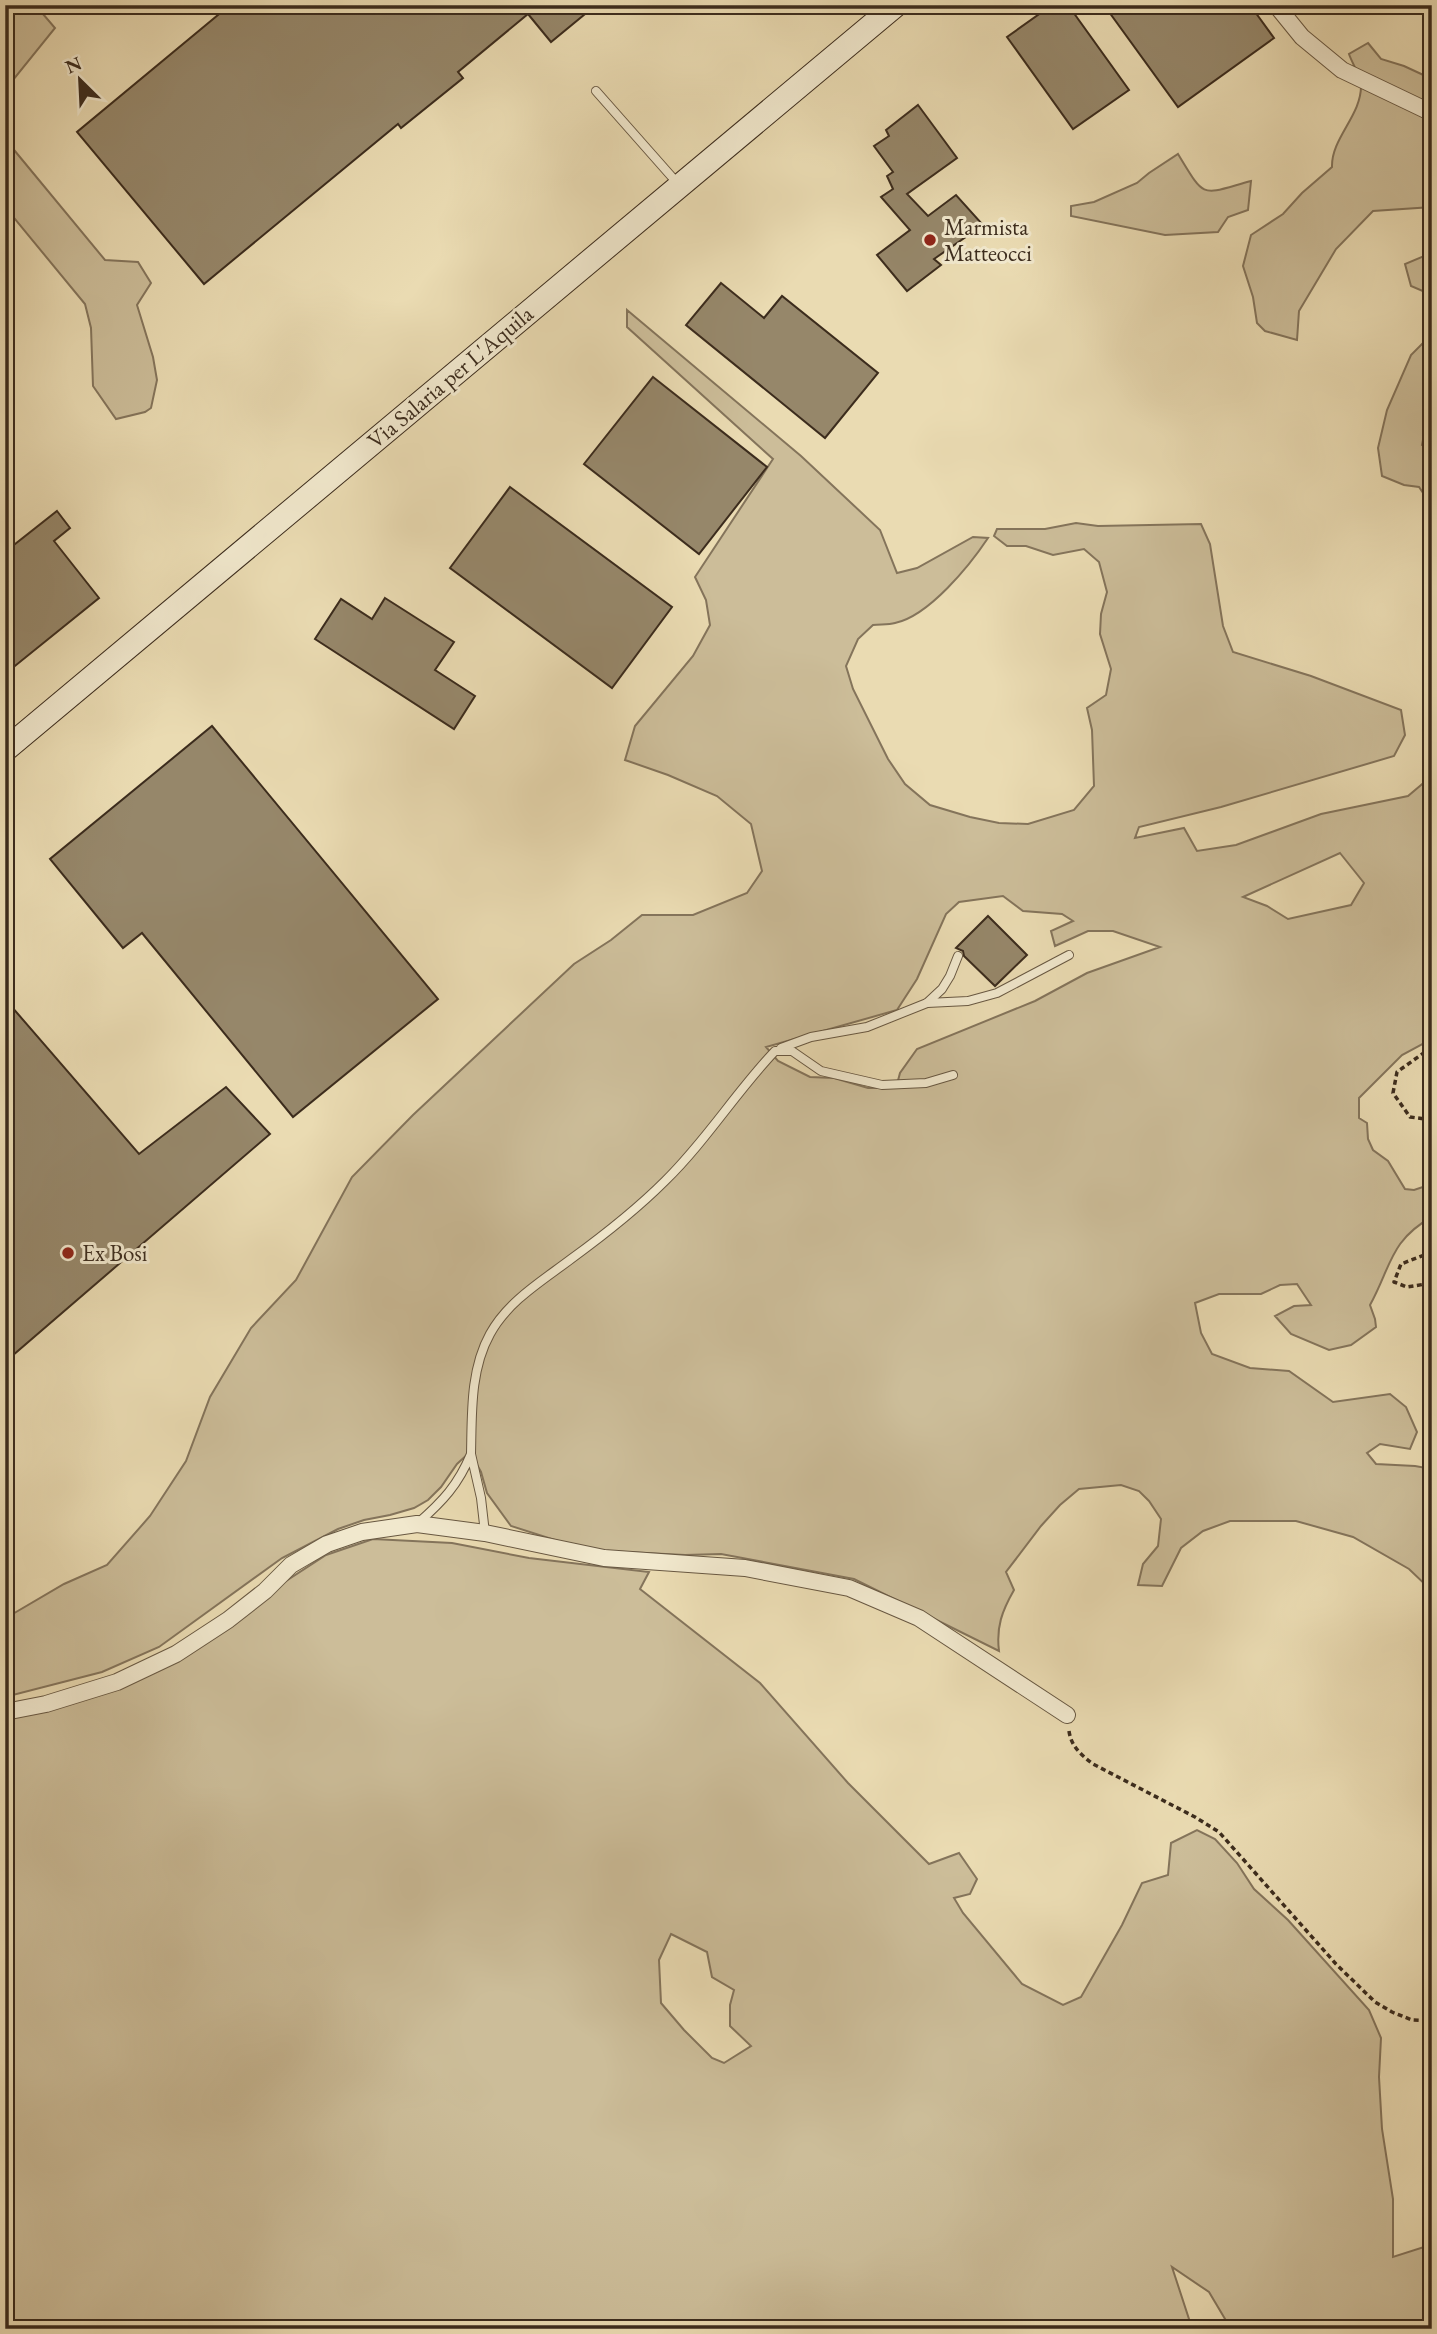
<svg xmlns="http://www.w3.org/2000/svg" width="1437" height="2334" font-family="'EB Garamond',serif">
<style>
.green{fill:#ccbd99;stroke:#84745b;stroke-width:2;fill-rule:evenodd}
.building{fill:#96876a;stroke:#3c2c1d;stroke-width:2}
.lines{fill:none;stroke-linecap:round;stroke-linejoin:round}
.lane-casing{stroke:#685842;stroke-width:10}
.street-casing{stroke:#685842;stroke-width:18}
.secondary-casing{stroke:#3c2c1d;stroke-width:25}
.path{stroke:#3c2c1d;stroke-width:3.5;stroke-dasharray:5 3.5;stroke-linecap:butt}
.lane{stroke:#f1e8cd;stroke-width:8}
.street{stroke:#f1e8cd;stroke-width:16}
.secondary{stroke:#f1e8cd;stroke-width:23}
.poi-dot{fill:#8f2418;stroke:#f1e8cd;stroke-width:2.5}
.labels{text-anchor:middle;dominant-baseline:central;stroke-width:6;stroke-linejoin:round;paint-order:stroke}
.poi-label{font-size:23px;fill:#3c2c1d;stroke:#f1e8cd;text-anchor:start}
.street-label{font-size:23px;fill:#3c2c1d;stroke:#f1e8cd}
</style>
<rect width="100%" height="100%" fill="#eadbb2"/>
<filter id="stains"><feTurbulence type="fractalNoise" baseFrequency=".00286" numOctaves="4"/><feColorMatrix values="0 0 0 0 .2 0 0 0 0 .09 0 0 0 0 .02 0 0 0 .5 -.17"/></filter>
<radialGradient id="worn" r=".72"><stop offset=".6" stop-color="#630" stop-opacity="0"/><stop offset="1" stop-color="#630" stop-opacity=".3"/></radialGradient>
<g class="green">
<polygon points="37,7 55,28 5,90 5,16"/>
<path d="M1368,43L1381,59L1404,66L1432,79V207L1373,211L1336,249L1299,311L1297,340L1265,331L1257,323L1253,297L1243,266L1251,235L1283,214L1302,193L1332,167C1331,138 1362,115 1361,85C1360,75 1352,63 1349,54Z"/>
<polygon points="5,139 105,260 138,262 151,283 137,305 153,357 157,380 151,408 145,412 116,419 93,386 91,328 85,304 5,207"/>
<path d="M1178,154C1206,200 1200,195 1251,181L1248,210L1228,217L1218,232L1165,235L1071,216V206L1094,202L1137,183L1149,173Z"/>
<polygon points="1424,256 1432,259 1432,295 1411,286 1405,264"/>
<path d="M627,310L801,456L880,530L897,573L917,568L973,537L988,538C970,565 929,616 895,623C888,625 880,624 873,625L858,639L846,666L853,689L888,759L905,784L930,805L970,817L999,823L1028,824L1074,810L1094,786L1092,730L1087,708L1106,695L1111,669L1100,634L1101,614L1107,592L1099,562L1084,549L1053,555L1026,546H1007L994,536L997,529H1045L1076,523L1098,526L1201,524L1210,544L1223,626L1233,652L1311,676L1401,710L1405,735L1394,756L1221,807L1139,827L1135,838L1184,828L1197,851L1236,845L1321,814L1408,796L1427,780L1432,749V1039L1402,1055L1359,1098V1118L1367,1123L1368,1139L1373,1150L1388,1161L1405,1189L1414,1190L1432,1184V1217C1390,1240 1391,1267 1370,1305L1375,1319L1376,1327L1351,1345L1329,1350L1291,1334L1275,1316L1294,1306L1311,1305L1297,1284L1280,1285L1261,1294H1219L1195,1303L1201,1333L1212,1354L1250,1368L1289,1371L1333,1402L1390,1394L1406,1407L1417,1432L1410,1449L1380,1444L1367,1453L1376,1464L1415,1466L1432,1469V1591L1409,1569L1353,1537L1296,1521H1230L1203,1531L1181,1548L1162,1586L1138,1585L1143,1564L1158,1546L1161,1519L1149,1501L1139,1491L1121,1485L1079,1489L1060,1505L1041,1526L1006,1572L1014,1590C1002,1611 996,1627 999,1651L854,1579L721,1554L685,1555L586,1550L511,1526L487,1493L481,1472L470,1452L457,1464L441,1487L428,1500L414,1508L390,1515L364,1520L338,1529L282,1558L159,1647L102,1672L5,1697V1647L9,1645L11,1615L64,1584L107,1565L150,1516L186,1461L210,1397L251,1328L296,1280L352,1177L413,1115L574,964L611,940L642,915H693L747,893L762,871L751,824L717,796L668,775L625,760L635,726L693,656L710,625L706,600L695,577L773,459L627,327ZM1340,853L1364,883L1351,905L1288,919L1267,906L1243,897ZM1003,896L1023,911L1062,914L1073,921L1051,931L1055,946L1088,931H1113L1160,947L1087,973L1035,1001L917,1049L900,1073L896,1088H868L834,1078L810,1077L778,1061L766,1047L897,1010L917,979L946,914L959,902Z"/>
<polygon points="1432,334 1432,394 1422,445 1432,451 1432,506 1419,487 1404,485 1382,476 1378,448 1387,410 1411,355"/>
<path d="M373,1539L452,1543L529,1558L649,1572L640,1589L760,1683L848,1783L929,1864L959,1853L977,1879L970,1894L954,1898L963,1913L1022,1984L1063,2005L1081,1997L1122,1925L1142,1883L1168,1875L1171,1843L1197,1830L1215,1839L1237,1863L1254,1889L1288,1920L1369,2010L1381,2038L1379,2077L1382,2129L1393,2199V2257L1424,2247H1432V2329H1231L1209,2292L1172,2267L1190,2322L1196,2329H5V1717L143,1674L326,1555ZM671,1934L707,1952L712,1977L734,1990L730,2005V2026L751,2046L724,2063L712,2058L684,2030L661,2003L659,1960Z"/>
</g>
<g class="building">
<polygon points="230,5 596,5 551,42 528,14 458,72 463,78 401,128 398,124 204,284 77,132"/>
<polygon points="1052,5 1068,5 1129,90 1073,129 1007,37"/>
<polygon points="1104,5 1250,5 1274,38 1178,107"/>
<polygon points="918,105 957,158 907,194 928,216 956,195 983,225 934,259 941,265 907,291 877,255 910,230 881,197 893,189 887,176 893,172 874,146 889,136 886,130"/>
<polygon points="721,283 764,318 782,296 878,373 825,438 686,325"/>
<polygon points="653,377 767,467 699,554 584,464"/>
<polygon points="510,487 672,607 612,688 450,568"/>
<polygon points="57,511 70,528 54,541 99,598 5,674 5,552"/>
<polygon points="385,598 454,642 435,670 475,696 454,729 315,639 341,599 372,619"/>
<polygon points="212,726 438,999 293,1117 142,933 123,948 50,859"/>
<polygon points="988,916 1027,955 995,986 964,956 963,951 956,948"/>
<polygon points="5,999 139,1154 226,1087 270,1134 5,1362"/>
</g>
<g class="lines">
<g class="lane-casing">
<g id="lane">
<polyline points="596,91 679,185"/>
<polyline points="927,1003 968,1001 997,993 1069,955"/>
<polyline points="781,1048 811,1037 867,1027 927,1003 942,989 950,976 958,956"/>
<path d="M471,1454C472,1414 470,1370 490,1334C508,1301 542,1281 571,1259C604,1235 636,1210 665,1181C706,1141 736,1092 775,1051H792L821,1071L882,1085L926,1083L953,1075"/>
<path d="M418,1523C443,1501 458,1485 471,1454L481,1498L485,1533"/>
</g>
</g>
<g class="street-casing">
<g id="street">
<polyline points="1276,5 1302,37 1342,70 1432,113"/>
<polyline points="5,1712 46,1704 117,1682 176,1654 228,1620 265,1591 291,1565 327,1544 362,1532 417,1524 485,1533 604,1558 745,1568 849,1588 919,1618 1067,1715"/>
</g>
</g>
<g class="secondary-casing">
<polyline id="secondary" points="5,750 896,5"/>
</g>
<g class="path">
<polyline points="1432,1047 1397,1072 1393,1093 1410,1117 1432,1120"/>
<polyline points="1432,1252 1401,1264 1394,1282 1407,1287 1432,1283"/>
<path d="M1069,1731C1071,1746 1081,1755 1093,1764L1195,1817L1219,1832L1336,1964L1375,2002L1392,2012L1412,2020L1432,2021"/>
</g>
<use href="#lane" class="lane"/>
<use href="#street" class="street"/>
<use href="#secondary" class="secondary"/>
</g>
<g class="poi-dot">
<circle cx="930" cy="240" r="7"/>
<circle cx="68" cy="1253" r="7"/>
</g>
<g class="labels">
<g class="poi-label">
<text x="944" y="227">Marmista<tspan x="944" dy="26">Matteocci</tspan></text>
<text x="82" y="1253">Ex Bosi</text>
</g>
<g class="street-label">
<text transform="translate(450 377) rotate(-40)">Via Salaria per L'Aquila</text>
</g>
</g>
<rect width="1437" height="2334" fill="none" stroke="#eadbb2" stroke-width="28"/>
<rect x="7" y="7" width="1423" height="2320" fill="none" stroke="#3c2c1d" stroke-width="3.5"/>
<rect x="14" y="14" width="1409" height="2306" fill="none" stroke="#3c2c1d" stroke-width="2"/>
<g transform="translate(80 80) rotate(336)" stroke="#f1e8cd" stroke-width="5" paint-order="stroke">
<path d="M0-5L12 26L0 18L-12 26Z" fill="#3c2c1d"/>
<text y="-10" font-size="19" font-weight="bold" text-anchor="middle" fill="#3c2c1d">N</text>
</g>
<rect width="100%" height="100%" filter="url(#stains)"/>
<rect width="100%" height="100%" fill="url(#worn)"/>
</svg>
